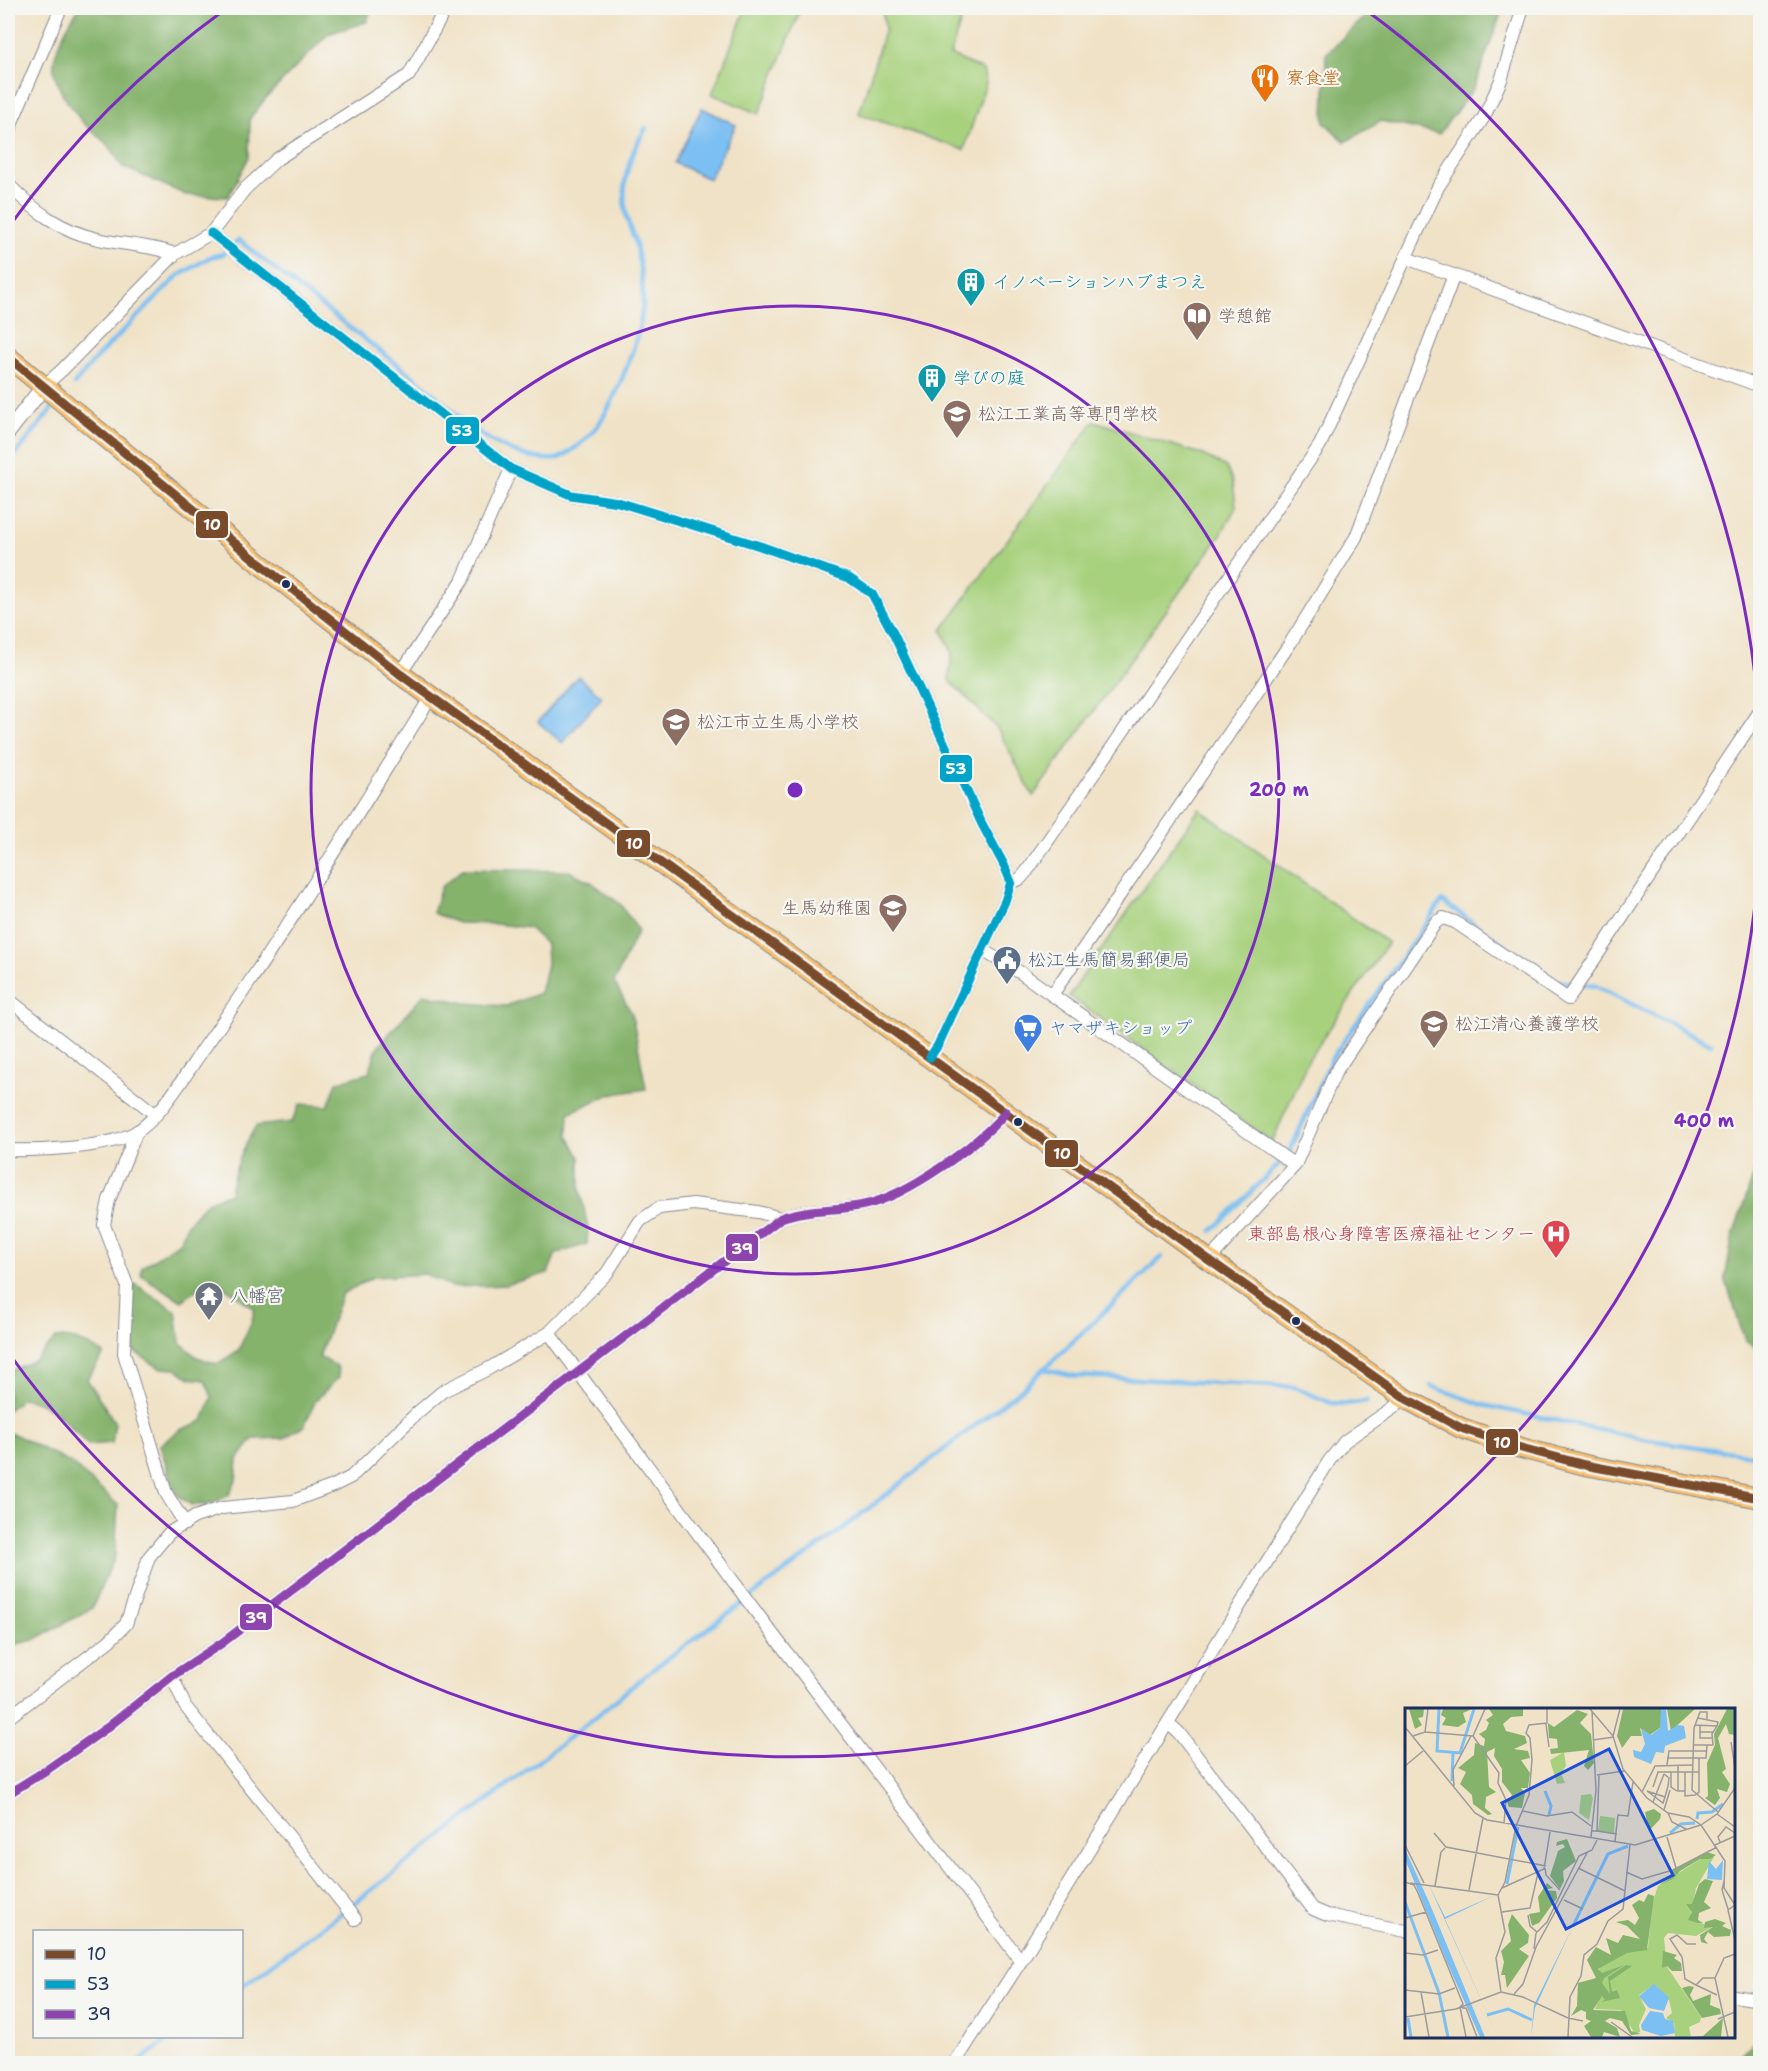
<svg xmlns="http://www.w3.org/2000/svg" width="1768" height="2071" font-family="'Shantell Sans','Klee One',sans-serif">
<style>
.green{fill:#a7d17d;stroke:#61806e;stroke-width:1.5}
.forest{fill:#85b36c;stroke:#507165;stroke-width:1.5}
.water{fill:#7cbff2;stroke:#4c77a8;stroke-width:1.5}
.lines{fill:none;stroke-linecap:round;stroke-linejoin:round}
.stream{stroke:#7cbff2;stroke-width:4.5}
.minor-casing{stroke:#868892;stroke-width:14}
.tertiary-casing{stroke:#868892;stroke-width:17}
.primary-casing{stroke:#868892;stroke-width:22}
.minor{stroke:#fff;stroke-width:12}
.tertiary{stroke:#fff;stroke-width:15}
.primary{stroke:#f8bf6c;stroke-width:20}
.bus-1-casing{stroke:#f6f6f2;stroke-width:14}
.bus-2-casing{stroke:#f6f6f2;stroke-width:14}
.bus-3-casing{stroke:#f6f6f2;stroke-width:14}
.bus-1{stroke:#7a4b2a;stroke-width:9}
.bus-2{stroke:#01a3c8;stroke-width:9}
.bus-3{stroke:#8e44ad;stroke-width:9}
.ring{fill:none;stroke:#7b2cbf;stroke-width:3}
.bus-dot{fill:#1b2f5e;stroke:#f6f6f2;stroke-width:2}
.labels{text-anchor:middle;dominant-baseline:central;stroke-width:4.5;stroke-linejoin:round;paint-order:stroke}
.food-label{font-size:18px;fill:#c56008;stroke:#f6f6f2;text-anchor:start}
.culture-label{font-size:18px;fill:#0d838f;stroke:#f6f6f2;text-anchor:start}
.education-label{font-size:18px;fill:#785e54;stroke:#f6f6f2;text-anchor:start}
.service-label{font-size:18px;fill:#4e5e75;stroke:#f6f6f2;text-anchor:start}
.shop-label{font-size:18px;fill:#366cbe;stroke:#f6f6f2;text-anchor:start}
.health-label{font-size:18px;fill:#be3a42;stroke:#f6f6f2;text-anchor:end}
.worship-label{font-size:18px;fill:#5b616d;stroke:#f6f6f2;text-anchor:start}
.inset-river{fill:none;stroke:#7cbff2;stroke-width:3}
.inset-road{fill:none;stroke:#9b9a9c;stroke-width:1.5}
.view{fill:#1d4ed8;fill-opacity:0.15;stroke:#1d4ed8;stroke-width:3}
.inset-edge{fill:none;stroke:#1b2f5e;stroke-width:3}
.centre{fill:#7b2cbf;stroke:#f6f6f2;stroke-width:3}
.ring-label{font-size:18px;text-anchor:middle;font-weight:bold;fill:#7b2cbf;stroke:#f6f6f2;stroke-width:4.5;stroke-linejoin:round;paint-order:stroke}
.line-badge{stroke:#f6f6f2;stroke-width:2}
.badge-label{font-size:16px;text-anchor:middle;font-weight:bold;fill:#fff}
</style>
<rect width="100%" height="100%" fill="#f6f6f2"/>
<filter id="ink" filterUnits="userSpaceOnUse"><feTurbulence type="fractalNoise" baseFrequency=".0167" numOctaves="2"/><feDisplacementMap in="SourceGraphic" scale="12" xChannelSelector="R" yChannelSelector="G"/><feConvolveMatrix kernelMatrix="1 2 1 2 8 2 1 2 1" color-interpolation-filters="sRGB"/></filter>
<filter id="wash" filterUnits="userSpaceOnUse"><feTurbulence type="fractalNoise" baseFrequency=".008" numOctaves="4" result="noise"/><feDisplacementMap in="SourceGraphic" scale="24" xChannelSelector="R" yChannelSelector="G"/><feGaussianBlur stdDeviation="1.35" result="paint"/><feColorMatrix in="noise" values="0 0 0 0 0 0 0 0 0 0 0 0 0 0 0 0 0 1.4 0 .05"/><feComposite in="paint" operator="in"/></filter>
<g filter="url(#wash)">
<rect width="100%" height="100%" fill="#f0e2c6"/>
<g class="green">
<polygon points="746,8 801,8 759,114 712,94"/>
<polygon points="882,8 965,8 950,55 983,70 986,83 964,150 859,114 885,29"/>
<polygon points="1094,421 1201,454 1226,467 1233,482 1236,507 1220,536 1033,796 997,728 949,680 952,652 942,630"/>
<polygon points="1199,809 1388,943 1308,1060 1272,1142 1069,996"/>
</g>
<g class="forest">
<path d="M80,8H371L367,22L328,34L266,98L250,118L249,157L228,197L186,195L121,166C111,142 97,138 81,120C70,107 57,89 54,71C51,55 69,20 80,8Z"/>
<polygon points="1374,8 1503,8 1474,88 1439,134 1381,121 1345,142 1324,122 1326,54"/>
<path d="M463,869L569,871L591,882L620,904L638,930L614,982L632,1014L646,1089L608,1095L569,1113L568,1135L580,1157V1189L588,1228L587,1244L556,1254L548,1273L506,1285L452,1287L425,1274L373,1277L342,1294L319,1357L337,1366L339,1377L316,1400L304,1426L284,1438L253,1439L238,1459L236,1480L229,1495L209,1505H191L175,1493L160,1445L180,1430L203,1421L212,1397L205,1380L190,1378L176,1369L160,1368L133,1351L132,1289L135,1284L176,1311L180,1342L197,1357L217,1364L238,1351L251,1323L255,1309L226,1288L208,1280L182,1301L141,1275L142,1267L180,1242L187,1224L207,1202L230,1193C234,1168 243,1148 256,1126L292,1122L300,1104L328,1106L337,1082L369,1073L377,1048L424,994L466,1003L506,1006L540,993L547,964L546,944L529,928L497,924L458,923L433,913L441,887Z"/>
<polygon points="1760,1156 1760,1350 1745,1341 1725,1278 1733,1236"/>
<path d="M56,1338C76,1338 87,1343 104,1354L87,1379L115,1423L112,1443L88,1445C68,1425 51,1401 22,1398L8,1410V1372L35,1360Z"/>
<polygon points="8,1433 16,1435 72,1464 118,1505 115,1556 92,1608 34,1640 8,1646"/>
<polygon points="1760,2035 1760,2063 1733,2063"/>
</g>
<g class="water">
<polygon points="702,108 736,125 709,179 675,163"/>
<polygon points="578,676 602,697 562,743 538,722"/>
</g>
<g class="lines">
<g class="stream">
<path d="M74,384L99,355L178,276L210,257L223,254L239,240C298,289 360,335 421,383C446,403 469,430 499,445C514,453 538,461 556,459C562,458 566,454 571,451C581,444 594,432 600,422C616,398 639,341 642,312C645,291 640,266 636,245C633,234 628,225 626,214C620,184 630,154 646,128"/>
<polyline points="8,464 57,402"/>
<polyline points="1212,1231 1278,1165 1290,1151 1332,1058 1442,901 1555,981 1596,986 1711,1044"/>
<polyline points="1044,1369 1162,1257"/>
<polyline points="1431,1386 1483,1405 1649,1440 1760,1456"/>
<polyline points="242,1986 343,1912 593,1719 652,1670 837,1533 1023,1388 1044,1369 1076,1376 1294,1387 1331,1403 1346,1404 1367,1401"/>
<polyline points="136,2064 173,2036"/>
</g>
</g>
</g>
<g filter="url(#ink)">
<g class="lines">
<g class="minor-casing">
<g id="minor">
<polyline points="8,141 12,122 61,8"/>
<path d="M8,184C33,210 61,231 98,239C124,245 150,245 175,254"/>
<polyline points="211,233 511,469 571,495 618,502 760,546 849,578 872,594 894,635 982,824 1004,865 1011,882 1005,901 938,1045 930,1057"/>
<polyline points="1406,258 1760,386"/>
<polyline points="44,386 62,370 175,254 211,233 245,189 277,159 409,75 446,8"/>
<polyline points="400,674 462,581 511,469"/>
<polyline points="1011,882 1020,879 1027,871 1320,445 1438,187 1484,117 1501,80 1523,8"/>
<polyline points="982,950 1021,973 1052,995 1291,642 1356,537 1454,275"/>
<polyline points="1052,995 1295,1165"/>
<polyline points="8,999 155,1114"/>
<polyline points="137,1131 109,1200 104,1225 127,1285 124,1353 166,1493 185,1524"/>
<path d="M8,1150C41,1151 109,1148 136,1132C160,1118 186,1074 202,1051C283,937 356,816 431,697"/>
<polyline points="1209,1260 1295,1165 1335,1073 1436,922 1443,918 1455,922 1568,999 1760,711"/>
<polyline points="549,1333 762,1620 1021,1961"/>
<polyline points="172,1676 185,1706 355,1919"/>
<polyline points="8,1718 109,1641 126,1624 149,1557 169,1533 195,1517 222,1508 293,1501 333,1486 351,1477 418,1412 443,1391 488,1369 549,1333 607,1273 640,1221 659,1208 693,1204 758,1212 781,1218"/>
<polyline points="1168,1723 1179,1733 1313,1909 1327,1915 1406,1931"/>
<path d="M8,1794L48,1769L108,1727L172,1676L222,1643L781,1218C808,1208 836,1211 864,1205C907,1196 978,1145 1006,1112"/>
<polyline points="1734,1996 1760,2000"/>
<polyline points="954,2064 1021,1961 1329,1461 1345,1441 1393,1408 1403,1397"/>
</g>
</g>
<g class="tertiary-casing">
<polyline id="tertiary" points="8,432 44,386"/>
</g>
<g class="primary-casing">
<polyline id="primary" points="8,357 259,563 400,674 1209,1260 1403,1397 1461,1428 1514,1446 1585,1465 1760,1498"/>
</g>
<use href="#minor" class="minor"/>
<use href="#tertiary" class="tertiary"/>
<use href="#primary" class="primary"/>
<g class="bus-1-casing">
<polyline id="bus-1" points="8,357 259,563 400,674 1209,1260 1403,1397 1461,1428 1514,1446 1585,1465 1760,1498"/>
</g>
<g class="bus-2-casing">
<polyline id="bus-2" points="211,233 511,469 571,495 618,502 760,546 849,578 872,594 894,635 982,824 1004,865 1011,882 1005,901 938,1045 930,1057"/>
</g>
<g class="bus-3-casing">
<path id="bus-3" d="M8,1794L48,1769L108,1727L172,1676L222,1643L781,1218C808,1208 836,1211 864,1205C907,1196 978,1145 1006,1112"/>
</g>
<use href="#bus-1" class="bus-1"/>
<use href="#bus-2" class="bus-2"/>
<use href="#bus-3" class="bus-3"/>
</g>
</g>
<g class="ring">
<circle cx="795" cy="790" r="484"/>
<path d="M1760 849A967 967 0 0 1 8 1352M8 228A967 967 0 0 1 227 8M1363 8A967 967 0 0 1 1760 731"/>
</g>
<defs>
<g id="restaurant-pin" transform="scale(1.5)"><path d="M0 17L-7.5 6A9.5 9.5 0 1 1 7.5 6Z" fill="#e8710a" stroke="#f6f6f2"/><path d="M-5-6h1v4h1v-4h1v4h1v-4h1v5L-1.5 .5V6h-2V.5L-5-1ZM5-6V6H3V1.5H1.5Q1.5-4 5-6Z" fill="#fff"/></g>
<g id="building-pin" transform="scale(1.5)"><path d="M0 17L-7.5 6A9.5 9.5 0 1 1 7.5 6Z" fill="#0f9aa8" stroke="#f6f6f2"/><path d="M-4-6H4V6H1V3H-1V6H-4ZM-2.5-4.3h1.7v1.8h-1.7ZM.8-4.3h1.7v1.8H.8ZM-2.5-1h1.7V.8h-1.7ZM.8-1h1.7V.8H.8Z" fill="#fff"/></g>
<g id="library-pin" transform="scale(1.5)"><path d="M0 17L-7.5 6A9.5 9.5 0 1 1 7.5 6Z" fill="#8d6e63" stroke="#f6f6f2"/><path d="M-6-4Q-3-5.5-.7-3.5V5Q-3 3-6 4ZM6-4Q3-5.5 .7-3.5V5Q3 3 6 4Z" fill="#fff"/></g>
<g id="university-pin" transform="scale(1.5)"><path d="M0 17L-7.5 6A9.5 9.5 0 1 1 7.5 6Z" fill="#8d6e63" stroke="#f6f6f2"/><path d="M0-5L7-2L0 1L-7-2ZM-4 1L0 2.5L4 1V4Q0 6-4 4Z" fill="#fff"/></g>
<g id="school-pin" transform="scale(1.5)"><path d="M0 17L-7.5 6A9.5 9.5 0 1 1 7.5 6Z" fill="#8d6e63" stroke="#f6f6f2"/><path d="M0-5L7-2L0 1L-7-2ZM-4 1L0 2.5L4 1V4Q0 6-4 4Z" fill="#fff"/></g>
<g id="civic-pin" transform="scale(1.5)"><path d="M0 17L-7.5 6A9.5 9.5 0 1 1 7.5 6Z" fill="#5c6f8a" stroke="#f6f6f2"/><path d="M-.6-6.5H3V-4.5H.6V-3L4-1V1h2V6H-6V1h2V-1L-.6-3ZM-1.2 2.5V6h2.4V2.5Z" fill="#fff"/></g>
<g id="supermarket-pin" transform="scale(1.5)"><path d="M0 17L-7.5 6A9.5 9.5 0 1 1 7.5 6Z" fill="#3f7fe0" stroke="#f6f6f2"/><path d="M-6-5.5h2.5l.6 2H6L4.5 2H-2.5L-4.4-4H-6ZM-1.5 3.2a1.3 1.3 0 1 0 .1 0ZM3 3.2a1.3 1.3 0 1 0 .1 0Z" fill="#fff"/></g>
<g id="hospital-pin" transform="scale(1.5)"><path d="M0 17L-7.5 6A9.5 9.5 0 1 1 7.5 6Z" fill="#e0444e" stroke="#f6f6f2"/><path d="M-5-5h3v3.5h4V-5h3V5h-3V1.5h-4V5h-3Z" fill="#fff"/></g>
<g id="temple-pin" transform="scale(1.5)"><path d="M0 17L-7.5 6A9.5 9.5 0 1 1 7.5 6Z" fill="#6b7280" stroke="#f6f6f2"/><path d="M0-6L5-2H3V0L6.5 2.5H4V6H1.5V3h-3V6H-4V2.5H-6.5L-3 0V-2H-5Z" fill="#fff"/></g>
</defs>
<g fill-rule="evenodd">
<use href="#restaurant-pin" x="1265" y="78"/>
<use href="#building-pin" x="971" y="282"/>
<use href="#library-pin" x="1197" y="316"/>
<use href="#building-pin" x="932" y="378"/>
<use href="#university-pin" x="957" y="414"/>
<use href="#school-pin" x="676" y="722"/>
<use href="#school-pin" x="893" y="908"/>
<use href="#civic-pin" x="1007" y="960"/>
<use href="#school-pin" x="1434" y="1024"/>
<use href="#supermarket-pin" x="1028" y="1028"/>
<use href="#hospital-pin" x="1556" y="1234"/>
<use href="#temple-pin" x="209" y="1296"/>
</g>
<g class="bus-dot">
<circle cx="286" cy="584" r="5"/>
<circle cx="1018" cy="1122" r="5"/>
<circle cx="1296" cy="1321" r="5"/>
</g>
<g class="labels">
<g class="food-label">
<text x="1286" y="78">寮食堂</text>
</g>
<g class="culture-label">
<text x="992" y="282">イノベーションハブまつえ</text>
<text x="953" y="378">学びの庭</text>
</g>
<g class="education-label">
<text x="1218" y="316">学憩館</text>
<text x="978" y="414">松江工業高等専門学校</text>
<text x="697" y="722">松江市立生馬小学校</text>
<text x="872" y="908" text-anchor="end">生馬幼稚園</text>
<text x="1455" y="1024">松江清心養護学校</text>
</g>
<g class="service-label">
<text x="1028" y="960">松江生馬簡易郵便局</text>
</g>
<g class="shop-label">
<text x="1049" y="1028">ヤマザキショップ</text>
</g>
<g class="health-label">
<text x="1535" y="1234">東部島根心身障害医療福祉センター</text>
</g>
<g class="worship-label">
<text x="230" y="1296">八幡宮</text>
</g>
</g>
<g transform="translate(1405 1708)">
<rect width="330" height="330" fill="#f0e2c6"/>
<path d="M159,44L161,58L156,65L160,75L152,76L145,52ZM186,86L188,90L184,112L174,105L176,87ZM195,108L210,110L209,125L193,123ZM305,145L309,149L291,180L285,211L307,219L291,228L263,225L259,230L262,259L296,309L295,314L284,319L286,329H270L269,315L261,310L267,305L264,292L251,278H247L234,287L241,301L234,317L235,324L230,326L216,302L190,301L196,287L208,289L195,276L194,261L198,255L221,245L219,243L243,240L247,196L253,178Z" fill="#a7d17d"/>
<path d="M4,1H19L18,9L13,10L17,17L10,21ZM38,1H67L58,5L61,14L53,19L37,17L41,10L36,7ZM84,1H118V8L106,9L98,16L101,23L120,28L122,35L109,41L123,43L125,50L116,52L125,65L123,80H116L120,85L117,100L104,99L102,94L107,87L97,74V61L89,48L90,40L82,44L84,79L91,84L81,89L80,100L87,106L83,107L68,96L67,87L55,76L61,64L53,60L69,47L70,35L79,38L80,31L74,26L81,22L84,15L81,12L88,7ZM218,1H257L256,19L245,27L235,20L237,28H226L217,40L212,28ZM262,1H290L266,23ZM322,1H330V27L324,26L321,16L313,30L321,61L317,64L325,76L322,84L312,81L315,90L310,97L300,90L303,88L302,55L310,37L309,26ZM172,2L183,6L175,15L186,26L189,55L183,62L179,58L184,42L146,46L145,41L153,40L152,31L144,30L143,15L149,19ZM249,101L256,106L255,111L244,123L240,104ZM162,131L171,153L158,163L159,173L155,181L145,168L153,143L160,139L158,136L151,138L152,134ZM302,144L311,147L305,151H295L275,163L268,171L254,177L265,170L267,163ZM300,171L308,173L299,194L306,200L294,205L293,212L298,215H293L283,212L287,204L281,196H287L294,176ZM142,175L148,180L139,182L151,183L152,190L134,215L127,218L124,206L135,204L133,189ZM243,186L249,188L242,242L222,245L193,261L197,265L219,257L199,270L197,275L205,286L203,269L221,257L227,258L205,273L207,284L212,282L215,290L196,294L200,292L197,288L188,302L220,303L226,323L236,326L226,327L217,313L205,310L200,313L212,320L215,329L199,324L197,329H186L179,318L186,313L181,311V304L176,302L166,308L172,298L173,275L191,270L182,252L191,239L206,247L201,230L213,235L218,227L235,231L222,218L211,214L223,212L230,217L234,210L227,197L234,192L239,194ZM107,206L124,227L123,235L114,241L124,248L102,280L100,267H96L99,254L96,243L106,233L103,217ZM310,211L321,215L317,218L326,222L325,228L309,229L303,224L299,231L303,236L296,234L295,227L308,219L299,220L300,214ZM258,243L272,247L269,250L276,255L277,263H267L262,258L257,260ZM284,278L289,279L285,287L288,293L306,286L305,297L315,301L316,306L297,310L277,280ZM318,310L316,329H285L298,328Z" fill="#85b36c"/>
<path d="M256,1H261L263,23L273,17L279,18L281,30L260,38L259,45L251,44L246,56L229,49L228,42L236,44L240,36L236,21L246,27L255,20ZM0,141L24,194L80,329H75L41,252L0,151ZM318,152L317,172L302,171L304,153L311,161ZM24,177L40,209L90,187L40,211L93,329ZM168,218L130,300L126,329L129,297ZM249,276L264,290L259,303L244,300L234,288ZM245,303L258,305L260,311L268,313L270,325L256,328L237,322L236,317Z" fill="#7cbff2"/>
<path class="inset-river" d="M34,1L32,43L55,45L69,1M47,73L48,45M140,83L146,98L144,107M292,111L293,105L307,104L318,96M265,125L276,116L290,115M102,176L113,119M0,194L34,285L43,329M168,218L203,146L223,138M82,307L103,301L127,312M3,310L6,329"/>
<path class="inset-road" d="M185,1L208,28L218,61L242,90L263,105L284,109L296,117L320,153L319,180L330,197M293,10L313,14L312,18M302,11V4H295L289,20L287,82L313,104M141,16L144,39M290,17L312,18M295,17V24H308M0,19L70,105L82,112L230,137L296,117M20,24L23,1M295,24V30H308M8,28L20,24L68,28M68,28L94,65L93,75L101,92L99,115M68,28L80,1M208,28L215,1M188,32L209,29M326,34L330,60M289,37H308L307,26L312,18M262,50H301L302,37M262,57L264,43H301M273,57V83H280V88L290,87L294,84V50M0,58L18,43M266,64V79L272,83M259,66L264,70L263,78L260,89L258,95L242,83L260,89M192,67L219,63M49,78L48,62L66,28M248,79L253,64H294M280,83V64M237,84L250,58L287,57M248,94L259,66M259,102L265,82M118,103L142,108L167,104L186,118M263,105L267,114L281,121M312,106L330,119M296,117L312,106L330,80M186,123H192L194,67M192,123L212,126M29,125L41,139L141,158M186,129L191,82L187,3M262,129L271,160M210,133L213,107L223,108L228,74M315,134L313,129L321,119L330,125M0,137L19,175M310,137L330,128M140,160L141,167L155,182M173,160L220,183M221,164L237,171L268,162L312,139M319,173L317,182L323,201M0,174L9,177L13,185L58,296L55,299L61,329M5,175L93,187M30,178L36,144L40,140M97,180L139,161L145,124M64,182L78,110M159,192L178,201M330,197L323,202L330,232M97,204L125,200L133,165M123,207L125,218L132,224M0,210L21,204M291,236H282L272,227L265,231L277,249L280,271L291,277M129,241L131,225L142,214L174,148L187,142L192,132M0,245L18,247L33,242M310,270H298L291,277L312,287M0,282L34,286L50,280M16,284L24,329M96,284L91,250L100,224L93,187L100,174L111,118L124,87L127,52L125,30L121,25L124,17L142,15V1M109,286L118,276L131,239L182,145M57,300H61L72,329M0,309L51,301L96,284L118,289L163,310L178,313M313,311L330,304M206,314L227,329M163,329L165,289L176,268L179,247L192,236L203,213L218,201L225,137M323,329L310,270L319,250L330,246"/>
<path class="view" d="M204,41L268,167L161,221L97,95Z"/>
<rect width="330" height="330" class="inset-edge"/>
</g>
<circle cx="795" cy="790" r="9" class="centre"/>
<g class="ring-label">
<text x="1279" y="796">200 m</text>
<text x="1704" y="1127">400 m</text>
</g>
<g class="line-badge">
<rect x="445" y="416" width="35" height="29" rx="6" fill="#01a3c8"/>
<rect x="195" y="510" width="34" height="29" rx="6" fill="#7a4b2a"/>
<rect x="939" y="754" width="34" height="29" rx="6" fill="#01a3c8"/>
<rect x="616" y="829" width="35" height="29" rx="6" fill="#7a4b2a"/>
<rect x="1044" y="1139" width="35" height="29" rx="6" fill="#7a4b2a"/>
<rect x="725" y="1233" width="34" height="29" rx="6" fill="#8e44ad"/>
<rect x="1485" y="1428" width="34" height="28" rx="6" fill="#7a4b2a"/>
<rect x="239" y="1603" width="34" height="28" rx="6" fill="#8e44ad"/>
</g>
<g class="badge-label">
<text x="462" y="436">53</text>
<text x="212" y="530">10</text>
<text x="956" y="774">53</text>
<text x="634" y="849">10</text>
<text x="1062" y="1159">10</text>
<text x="742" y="1254">39</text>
<text x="1502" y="1448">10</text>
<text x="256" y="1623">39</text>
</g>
<rect width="1768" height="2071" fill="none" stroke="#f6f6f2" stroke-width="30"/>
<rect x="33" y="1930" width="210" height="108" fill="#f6f6f2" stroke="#9ea6b7" stroke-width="1.5"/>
<rect x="45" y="1950" width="30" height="9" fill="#7a4b2a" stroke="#9ea6b7" stroke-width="1.5"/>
<text x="87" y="1960" font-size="18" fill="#1b2f5e">10</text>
<rect x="45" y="1980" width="30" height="9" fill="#01a3c8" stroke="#9ea6b7" stroke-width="1.5"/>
<text x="87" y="1990" font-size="18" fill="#1b2f5e">53</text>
<rect x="45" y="2010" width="30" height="9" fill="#8e44ad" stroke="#9ea6b7" stroke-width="1.5"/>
<text x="87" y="2020" font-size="18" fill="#1b2f5e">39</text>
</svg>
